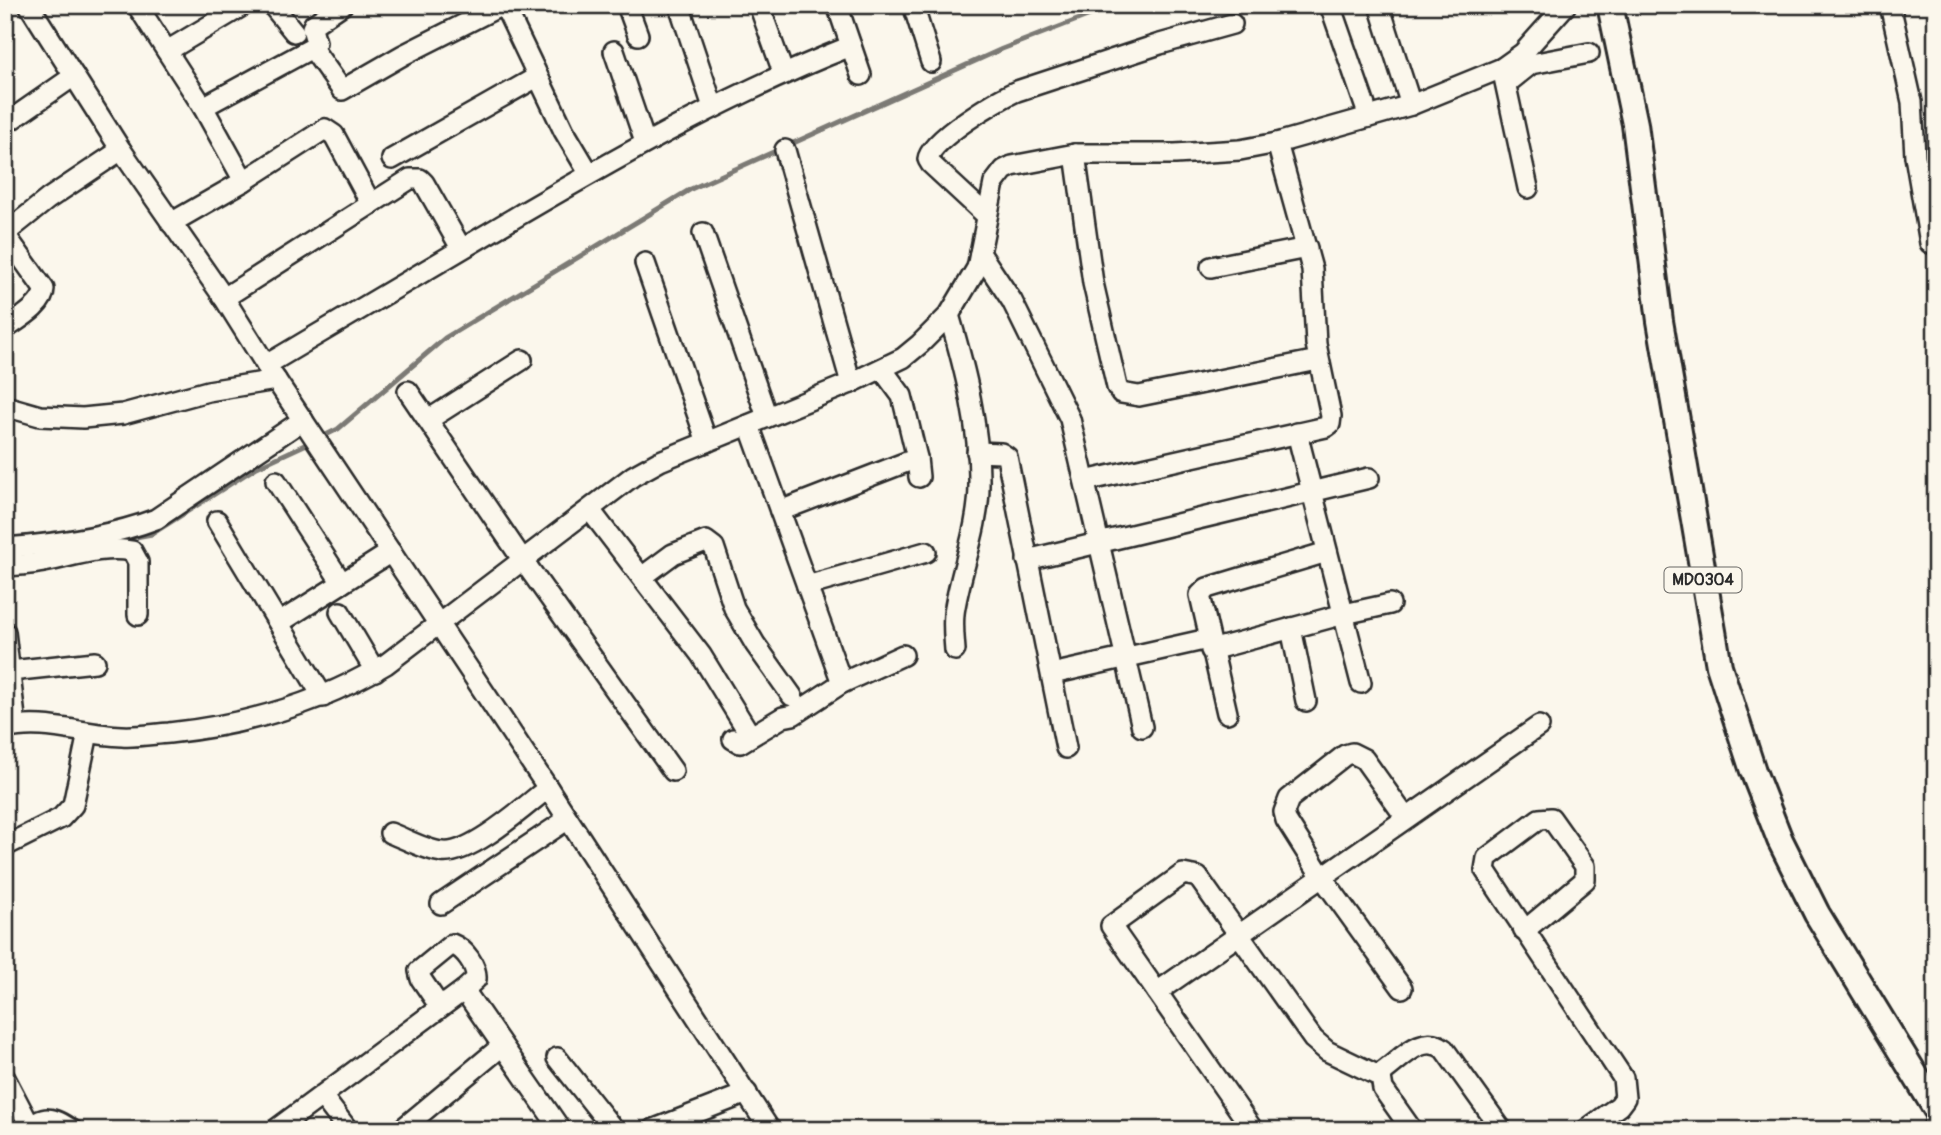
<svg xmlns="http://www.w3.org/2000/svg" width="1941" height="1135" font-family="Pangolin,sans-serif">
<style>
.lines{fill:none;stroke-linecap:round;stroke-linejoin:round}
.stream{stroke:#7b7a75;stroke-width:5}
.minor-casing{stroke:#2b2b2b;stroke-width:24}
.major-casing{stroke:#2b2b2b;stroke-width:30}
.minor{stroke:#fbf7ec;stroke-width:19}
.major{stroke:#fbf7ec;stroke-width:24}
.labels{text-anchor:middle;dominant-baseline:central;stroke-width:7;stroke-linejoin:round;paint-order:stroke}
.shield{fill:#fbf7ec;stroke:#696865;stroke-width:2}
.shield-label{font-size:16px;font-weight:bold;fill:#2b2b2b}
</style>
<rect width="100%" height="100%" fill="#fbf7ec"/>
<filter id="ink" filterUnits="userSpaceOnUse"><feTurbulence type="fractalNoise" baseFrequency=".0143" numOctaves="2"/><feDisplacementMap in="SourceGraphic" scale="14" xChannelSelector="R" yChannelSelector="G"/><feConvolveMatrix kernelMatrix="1 2 1 2 8 2 1 2 1" color-interpolation-filters="sRGB"/></filter>
<g filter="url(#ink)">
<g class="lines">
<g class="stream">
<polyline points="320,438 338,429 445,338 691,189 1002,49 1116,5"/>
<polyline points="119,540 152,534 257,467 311,442"/>
</g>
<g class="minor-casing">
<g id="minor">
<polyline points="29,5 121,150 224,298 266,365 548,788 770,1130"/>
<polyline points="137,5 203,107 244,181"/>
<polyline points="272,5 294,32"/>
<polyline points="504,5 564,131 589,173"/>
<polyline points="627,5 638,35"/>
<polyline points="679,5 713,107"/>
<polyline points="759,5 783,72"/>
<polyline points="837,5 861,75"/>
<polyline points="913,5 931,62"/>
<polyline points="1330,5 1369,117"/>
<polyline points="1379,5 1411,105"/>
<polyline points="1890,5 1912,102 1915,156 1930,243"/>
<polyline points="312,48 342,90 403,55 502,5"/>
<polyline points="167,51 244,5"/>
<polyline points="614,51 645,142"/>
<polyline points="1502,68 1528,188"/>
<polyline points="1506,84 1531,64 1589,53"/>
<polyline points="203,107 312,48 316,42 312,28 314,24 342,5"/>
<polyline points="5,124 74,76"/>
<polyline points="785,150 851,383"/>
<polyline points="1075,154 1093,283 1117,387 1121,393 1139,396 1318,360"/>
<polyline points="392,159 537,77"/>
<path d="M987,216L931,164L928,159C930,140 998,99 1017,91L1160,44L1232,24"/>
<polyline points="171,223 244,181 325,129 334,135 371,204"/>
<polyline points="703,233 767,417"/>
<polyline points="980,253 1012,301 1070,419 1142,727"/>
<polyline points="645,263 707,442"/>
<polyline points="1211,267 1307,248"/>
<polyline points="224,298 410,179 420,179 424,183 461,248"/>
<path d="M949,315C965,369 980,428 979,485C979,527 962,566 955,607C952,621 954,636 955,650"/>
<path d="M5,329C17,320 44,306 44,289L9,240L8,231L48,199L121,150"/>
<path d="M266,365C351,314 436,264 521,214C629,151 734,92 851,46"/>
<polyline points="882,369 902,396 917,458 919,477"/>
<polyline points="408,391 522,559 673,771"/>
<polyline points="5,406 40,416 83,418 123,414 208,391 276,380"/>
<polyline points="428,420 522,360"/>
<polyline points="749,425 842,683"/>
<polyline points="1297,433 1361,683"/>
<polyline points="977,452 1001,453 1007,457 1066,748"/>
<polyline points="276,481 342,583"/>
<polyline points="1085,481 1326,427 1330,424 1331,416 1316,344 1312,269 1277,143"/>
<polyline points="590,510 701,655 747,730"/>
<polyline points="780,511 917,458"/>
<polyline points="217,521 323,697"/>
<path d="M5,548C55,544 109,537 156,519L303,420"/>
<polyline points="1027,560 1369,478"/>
<path d="M5,566C16,565 28,565 38,563C68,558 101,545 132,551L138,562V615"/>
<polyline points="642,577 673,554 706,541 714,547 734,608 755,644 792,696"/>
<polyline points="807,586 926,552"/>
<polyline points="340,612 375,671"/>
<polyline points="279,623 391,552"/>
<polyline points="1291,628 1306,701"/>
<polyline points="5,632 16,726"/>
<polyline points="1211,650 1344,614 1390,604"/>
<polyline points="10,671 95,662"/>
<polyline points="1052,674 1208,639"/>
<polyline points="1227,713 1200,595 1207,588 1327,552"/>
<path d="M5,729C43,719 83,735 122,736C137,737 154,734 169,733C246,725 319,704 386,664L633,476L660,461L851,383L903,358L920,344L949,315L977,268L994,183L1004,170L1012,166L1075,154H1175L1240,150L1277,143L1369,117L1411,105L1502,68L1523,53L1566,5"/>
<polyline points="733,739 740,743 783,717 793,715 842,683 903,655"/>
<path d="M390,833C406,839 425,850 442,852C470,856 525,806 548,788"/>
<polyline points="5,846 61,818 73,805 88,733"/>
<polyline points="441,904 568,819"/>
<polyline points="1524,931 1585,880 1585,866 1551,818 1539,819 1487,858 1485,870 1623,1078 1625,1098 1619,1106 1586,1130"/>
<polyline points="1402,988 1322,877 1286,820 1284,812 1289,799 1345,755 1352,753 1364,759 1406,818"/>
<polyline points="464,990 561,1130"/>
<polyline points="1157,992 1539,726"/>
<polyline points="557,1058 614,1130"/>
<polyline points="5,1078 30,1126"/>
<polyline points="322,1096 348,1130"/>
<path d="M278,1128L464,990L476,979C477,966 465,949 452,944L419,971L421,979L440,1007"/>
<path d="M25,1130C45,1115 51,1116 72,1130"/>
<polyline points="401,1130 502,1046"/>
<polyline points="652,1130 747,1093"/>
<polyline points="1253,1130 1111,926 1183,874 1198,877 1313,1039 1327,1051 1381,1077"/>
<path d="M1412,1130L1383,1089L1381,1077L1384,1071C1401,1059 1423,1032 1444,1049L1502,1130"/>
</g>
</g>
<g class="major-casing">
<g id="major">
<polyline points="1610,5 1635,124 1660,321 1719,666 1753,771 1780,840 1817,914 1936,1109"/>
<polyline points="1935,1130 1936,1128"/>
</g>
</g>
<use href="#minor" class="minor"/>
<use href="#major" class="major"/>
</g>
</g>
<g class="labels">
<rect class="shield" x="1664.5" y="567.5" width="77" height="25" rx="5"/>
<g class="shield-label">
<text x="1703" y="580">MD0304</text>
</g>
</g>
<rect width="1941" height="1135" fill="none" stroke="#fbf7ec" stroke-width="28"/>
<rect x="14" y="14" width="1913" height="1107" fill="none" stroke="#2b2b2b" stroke-width="2.5" filter="url(#ink)"/>
</svg>
